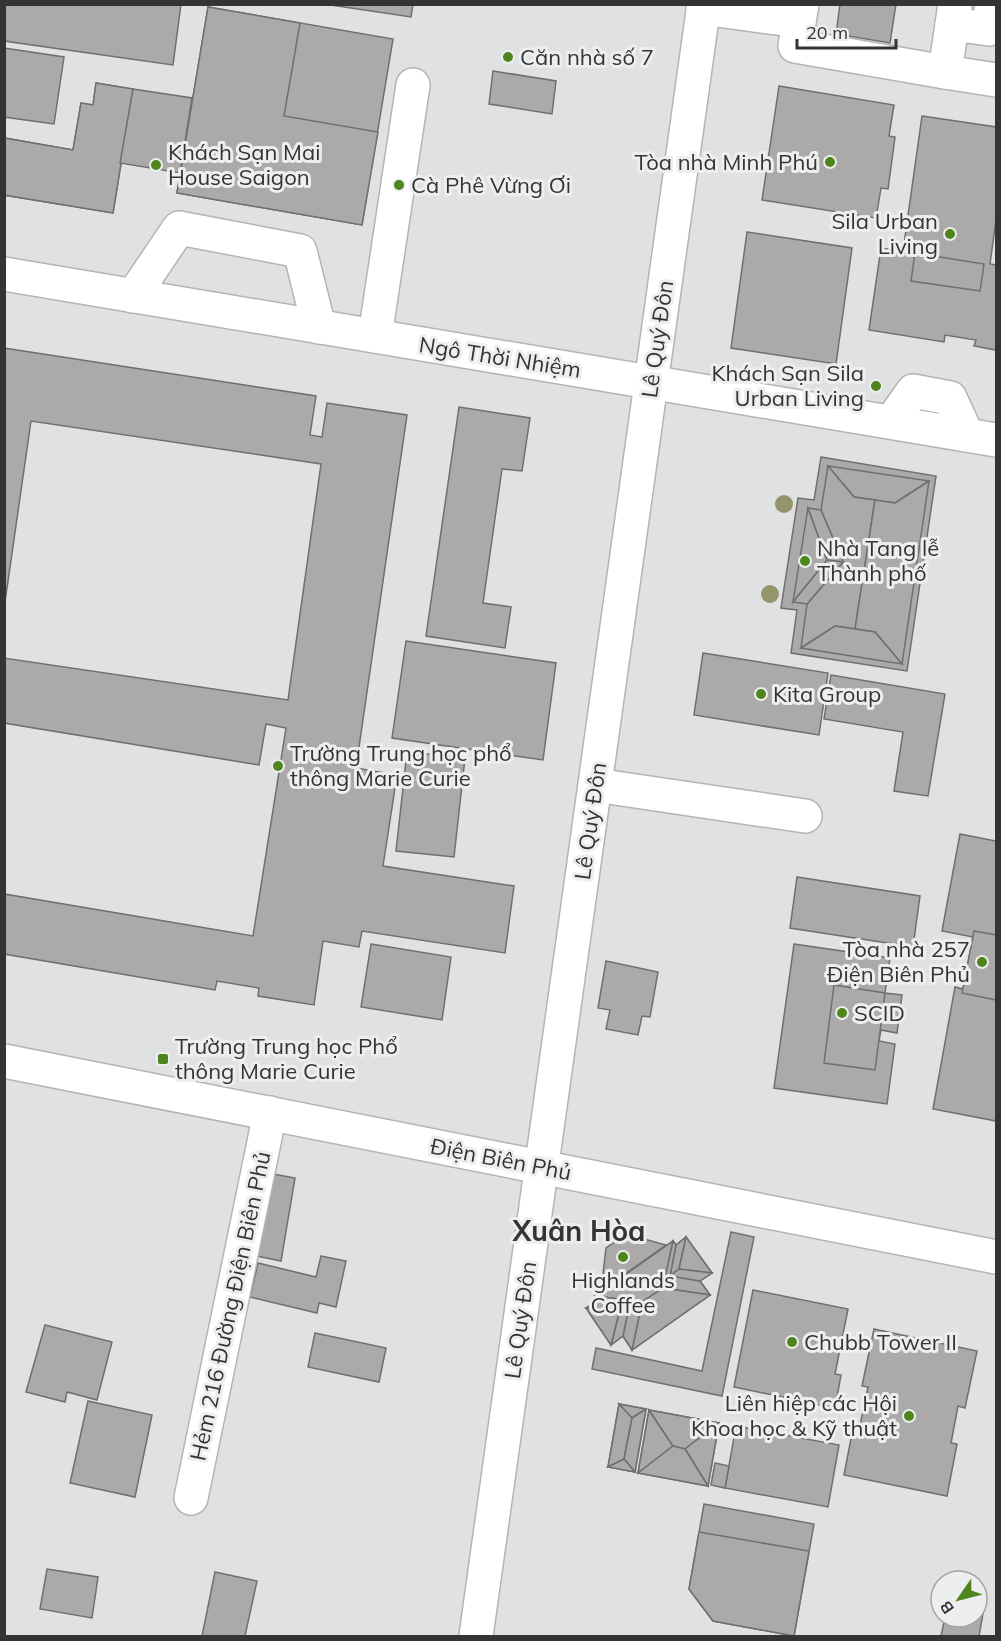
<svg xmlns="http://www.w3.org/2000/svg" width="1001" height="1641" font-family="Mulish,sans-serif">
<style>
.building{fill:#abaaa9;stroke:#706f6f;stroke-width:1.5}
.lines{fill:none;stroke-linecap:round;stroke-linejoin:round}
.minor-casing{stroke:#b4b4b6;stroke-width:36}
.major-casing{stroke:#b4b4b6;stroke-width:36}
.minor{stroke:#fff;stroke-width:33}
.major{stroke:#fff;stroke-width:33}
.tree{fill:#94956b}
.poi-dot{fill:#4f851d;stroke:#edeeef;stroke-width:2}
.labels{text-anchor:middle;dominant-baseline:central;stroke-width:6;stroke-linejoin:round;paint-order:stroke}
.poi-label{font-size:22px;fill:#343435;stroke:#edeeef;text-anchor:start}
.street-label{font-size:22px;fill:#343435;stroke:#edeeef}
.district-label{font-size:28px;font-weight:bold;fill:#343435;stroke:#edeeef}
</style>
<rect width="100%" height="100%" fill="#e0e1e2"/>
<g class="building">
<polygon points="4,4 181,4 173,65 4,41"/>
<polygon points="324,4 413,4 411,17"/>
<polygon points="840,4 896,4 890,43 836,34"/>
<polygon points="208,7 393,39 362,225 177,193"/>
<polygon points="208,7 300,23 284,116 378,132 362,225 177,193"/>
<polygon points="4,48 64,57 54,124 4,117"/>
<polygon points="493,71 556,81 552,114 489,104"/>
<polygon points="96,83 133,89 113,213 4,195 4,138 73,150 81,103 93,105"/>
<polygon points="96,83 133,89 113,213 4,195 4,138 73,150 81,103 93,105"/>
<polygon points="779,86 894,105 889,136 895,137 888,189 881,188 876,218 762,200"/>
<polygon points="133,89 192,98 180,173 120,163"/>
<polygon points="922,116 996,127 996,220 990,264 996,265 996,350 974,346 976,340 945,335 944,342 869,330 881,248 903,251"/>
<polygon points="747,232 852,248 836,364 731,348"/>
<polygon points="915,253 984,264 980,291 911,281"/>
<polygon points="4,348 316,396 310,435 322,437 327,403 407,415 356,768 397,775 383,866 514,886 505,953 362,931 359,947 323,941 314,1005 258,996 259,988 217,981 215,990 4,954 4,894 253,936 286,728 266,724 259,765 4,723 4,658 288,700 321,464 31,421 4,609"/>
<polygon points="459,407 530,418 522,471 502,469 483,603 511,607 505,648 426,636"/>
<polygon points="821,457 936,476 907,671 791,653 797,610 781,608 798,498 814,500"/>
<polygon points="828,466 929,481 895,503 854,497"/>
<polygon points="828,466 854,497 875,500 855,629 835,626 801,648 807,604 843,562 821,510"/>
<polygon points="929,481 902,664 875,632 855,629 875,500 895,503"/>
<polygon points="808,508 827,560 793,602"/>
<polygon points="808,508 821,510 843,562 827,560"/>
<polygon points="827,560 843,562 807,604 793,602"/>
<polygon points="835,626 875,632 902,664 801,648"/>
<polygon points="406,641 556,663 543,760 392,738"/>
<polygon points="703,653 828,673 819,735 694,715"/>
<polygon points="831,675 945,694 928,796 894,791 903,732 824,719"/>
<polygon points="407,752 465,758 454,857 396,851"/>
<polygon points="960,834 996,841 996,1121 933,1109 955,987 963,989 973,937 942,931"/>
<polygon points="797,877 920,896 913,947 790,928"/>
<polygon points="974,931 996,935 996,1000 962,993"/>
<polygon points="371,944 451,957 442,1020 361,1007"/>
<polygon points="794,944 890,958 885,993 902,995 897,1033 881,1030 879,1041 895,1044 887,1104 774,1088"/>
<polygon points="606,961 658,972 650,1017 642,1016 638,1035 606,1029 610,1010 598,1008"/>
<polygon points="834,985 885,993 875,1070 824,1063"/>
<polygon points="268,1173 295,1178 281,1261 252,1255"/>
<polygon points="731,1232 754,1237 722,1396 592,1369 596,1348 702,1371"/>
<polygon points="626,1234 666,1245 601,1291 606,1248"/>
<polygon points="686,1237 712,1273 700,1281 710,1295 632,1350 623,1336 611,1345 586,1308 598,1300 595,1296 673,1241 676,1245"/>
<polygon points="686,1237 679,1269 670,1276 676,1245"/>
<polygon points="686,1237 712,1273 679,1269"/>
<polygon points="673,1241 663,1288 642,1302 595,1296"/>
<polygon points="673,1241 676,1245 670,1276 700,1281 710,1295 663,1288"/>
<polygon points="321,1256 346,1261 336,1307 319,1303 317,1313 250,1297 258,1263 316,1277"/>
<polygon points="679,1269 712,1273 700,1281 670,1276"/>
<polygon points="663,1288 710,1295 632,1350 642,1302"/>
<polygon points="753,1290 848,1309 835,1374 841,1375 835,1408 734,1387"/>
<polygon points="595,1296 642,1302 632,1350 623,1336 629,1306 598,1300"/>
<polygon points="598,1300 629,1306 619,1313 586,1308"/>
<polygon points="629,1306 623,1336 611,1345 619,1313"/>
<polygon points="586,1308 619,1313 611,1345"/>
<polygon points="45,1325 112,1342 97,1400 67,1392 65,1402 26,1392"/>
<polygon points="874,1329 977,1351 965,1408 958,1406 951,1443 957,1444 947,1496 844,1475 854,1423 860,1425 868,1387 862,1386"/>
<polygon points="315,1333 386,1348 379,1382 308,1367"/>
<polygon points="88,1401 152,1415 135,1497 70,1483"/>
<polygon points="619,1404 646,1409 635,1472 608,1467"/>
<polygon points="619,1404 646,1409 632,1418"/>
<polygon points="619,1404 632,1418 624,1459 608,1467"/>
<polygon points="646,1409 635,1472 624,1459 632,1418"/>
<polygon points="649,1410 719,1423 708,1486 638,1473"/>
<polygon points="649,1410 673,1446 638,1473"/>
<polygon points="649,1410 719,1423 685,1449 673,1446"/>
<polygon points="719,1423 708,1486 685,1449"/>
<polygon points="736,1426 839,1445 828,1507 725,1488"/>
<polygon points="673,1446 685,1449 708,1486 638,1473"/>
<polygon points="624,1459 635,1472 608,1467"/>
<polygon points="715,1463 729,1466 725,1488 711,1485"/>
<polygon points="704,1504 814,1524 794,1636 713,1621 689,1589"/>
<polygon points="699,1532 809,1551 794,1636 713,1621 689,1589"/>
<polygon points="47,1569 98,1577 92,1618 40,1609"/>
<polygon points="215,1572 257,1581 245,1636 202,1636"/>
<polygon points="977,1606 984,1608 979,1636 941,1636 945,1617 977,1617"/>
</g>
<g class="lines">
<g class="minor-casing">
<g id="minor">
<polyline points="802,4 795,46 945,72"/>
<polyline points="955,4 945,72 996,80"/>
<polyline points="703,8 799,21"/>
<polyline points="952,24 989,29 992,4"/>
<polyline points="4,274 996,440"/>
<polyline points="133,296 179,228 300,251 319,327"/>
<polyline points="375,336 413,85"/>
<polyline points="891,422 913,391 950,398 967,435"/>
<polyline points="595,785 805,816"/>
<polyline points="191,1498 270,1113"/>
<polyline points="476,1636 704,4"/>
</g>
</g>
<g class="major-casing">
<polyline id="major" points="4,1061 996,1257"/>
</g>
<use href="#minor" class="minor"/>
<use href="#major" class="major"/>
</g>
<g class="tree">
<circle cx="784" cy="504" r="9"/>
<circle cx="770" cy="594" r="9"/>
</g>
<g class="poi-dot">
<circle cx="508" cy="57" r="6"/>
<circle cx="830" cy="162" r="6"/>
<circle cx="156" cy="165" r="6"/>
<circle cx="399" cy="185" r="6"/>
<circle cx="950" cy="234" r="6"/>
<circle cx="876" cy="386" r="6"/>
<circle cx="805" cy="561" r="6"/>
<circle cx="761" cy="694" r="6"/>
<circle cx="278" cy="766" r="6"/>
<circle cx="982" cy="962" r="6"/>
<circle cx="842" cy="1013" r="6"/>
<rect x="157" y="1053" width="12" height="12" rx="3"/>
<circle cx="623" cy="1257" r="6"/>
<circle cx="792" cy="1342" r="6"/>
<circle cx="909" cy="1416" r="6"/>
</g>
<g class="labels">
<g class="poi-label">
<text x="520" y="57">Căn nhà số 7</text>
<text x="168" y="152">Khách Sạn Mai<tspan x="168" dy="25">House Saigon</tspan></text>
<text x="818" y="162" text-anchor="end">Tòa nhà Minh Phú</text>
<text x="411" y="185">Cà Phê Vừng Ơi</text>
<text x="938" y="221" text-anchor="end">Sila Urban<tspan x="938" dy="25">Living</tspan></text>
<text x="864" y="373" text-anchor="end">Khách Sạn Sila<tspan x="864" dy="25">Urban Living</tspan></text>
<text x="817" y="548">Nhà Tang lễ<tspan x="817" dy="25">Thành phố</tspan></text>
<text x="773" y="694">Kita Group</text>
<text x="290" y="753">Trường Trung học phổ<tspan x="290" dy="25">thông Marie Curie</tspan></text>
<text x="970" y="949" text-anchor="end">Tòa nhà 257<tspan x="970" dy="25">Điện Biên Phủ</tspan></text>
<text x="854" y="1013">SCID</text>
<text x="175" y="1046">Trường Trung học Phổ<tspan x="175" dy="25">thông Marie Curie</tspan></text>
<text x="623" y="1280" text-anchor="middle">Highlands<tspan x="623" dy="25">Coffee</tspan></text>
<text x="804" y="1342">Chubb Tower II</text>
<text x="897" y="1403" text-anchor="end">Liên hiệp các Hội<tspan x="897" dy="25">Khoa học &amp; Kỹ thuật</tspan></text>
</g>
<g class="street-label">
<text transform="translate(657 339) rotate(-82)">Lê Quý Đôn</text>
<text transform="translate(500 357) rotate(9)">Ngô Thời Nhiệm</text>
<text transform="translate(590 821) rotate(-82)">Lê Quý Đôn</text>
<text transform="translate(501 1159) rotate(11)">Điện Biên Phủ</text>
<text transform="translate(230 1306) rotate(-78)">Hẻm 216 Đường Điện Biên Phủ</text>
<text transform="translate(520 1320) rotate(-82)">Lê Quý Đôn</text>
</g>
<g class="district-label">
<text x="579" y="1230">Xuân Hòa</text>
</g>
</g>
<rect width="1001" height="1641" fill="none" stroke="#343435" stroke-width="12"/>
<g transform="translate(959 1599) rotate(235)"><circle r="28" fill="#edeeef" stroke="#a3a4a5" stroke-width="1.5"/>
<path d="M0-4.5L10 22L0 15L-10 22Z" fill="#4f851d"/>
<text y="-9" font-size="16" font-weight="bold" text-anchor="middle" fill="#343435">B</text>
</g>
<path d="M797 39v9h99v-9" fill="none" stroke="#343435" stroke-width="3"/>
<text x="806" y="39" font-size="18" fill="#343435" stroke="#edeeef" stroke-width="4.5" paint-order="stroke">20 m</text>
</svg>
